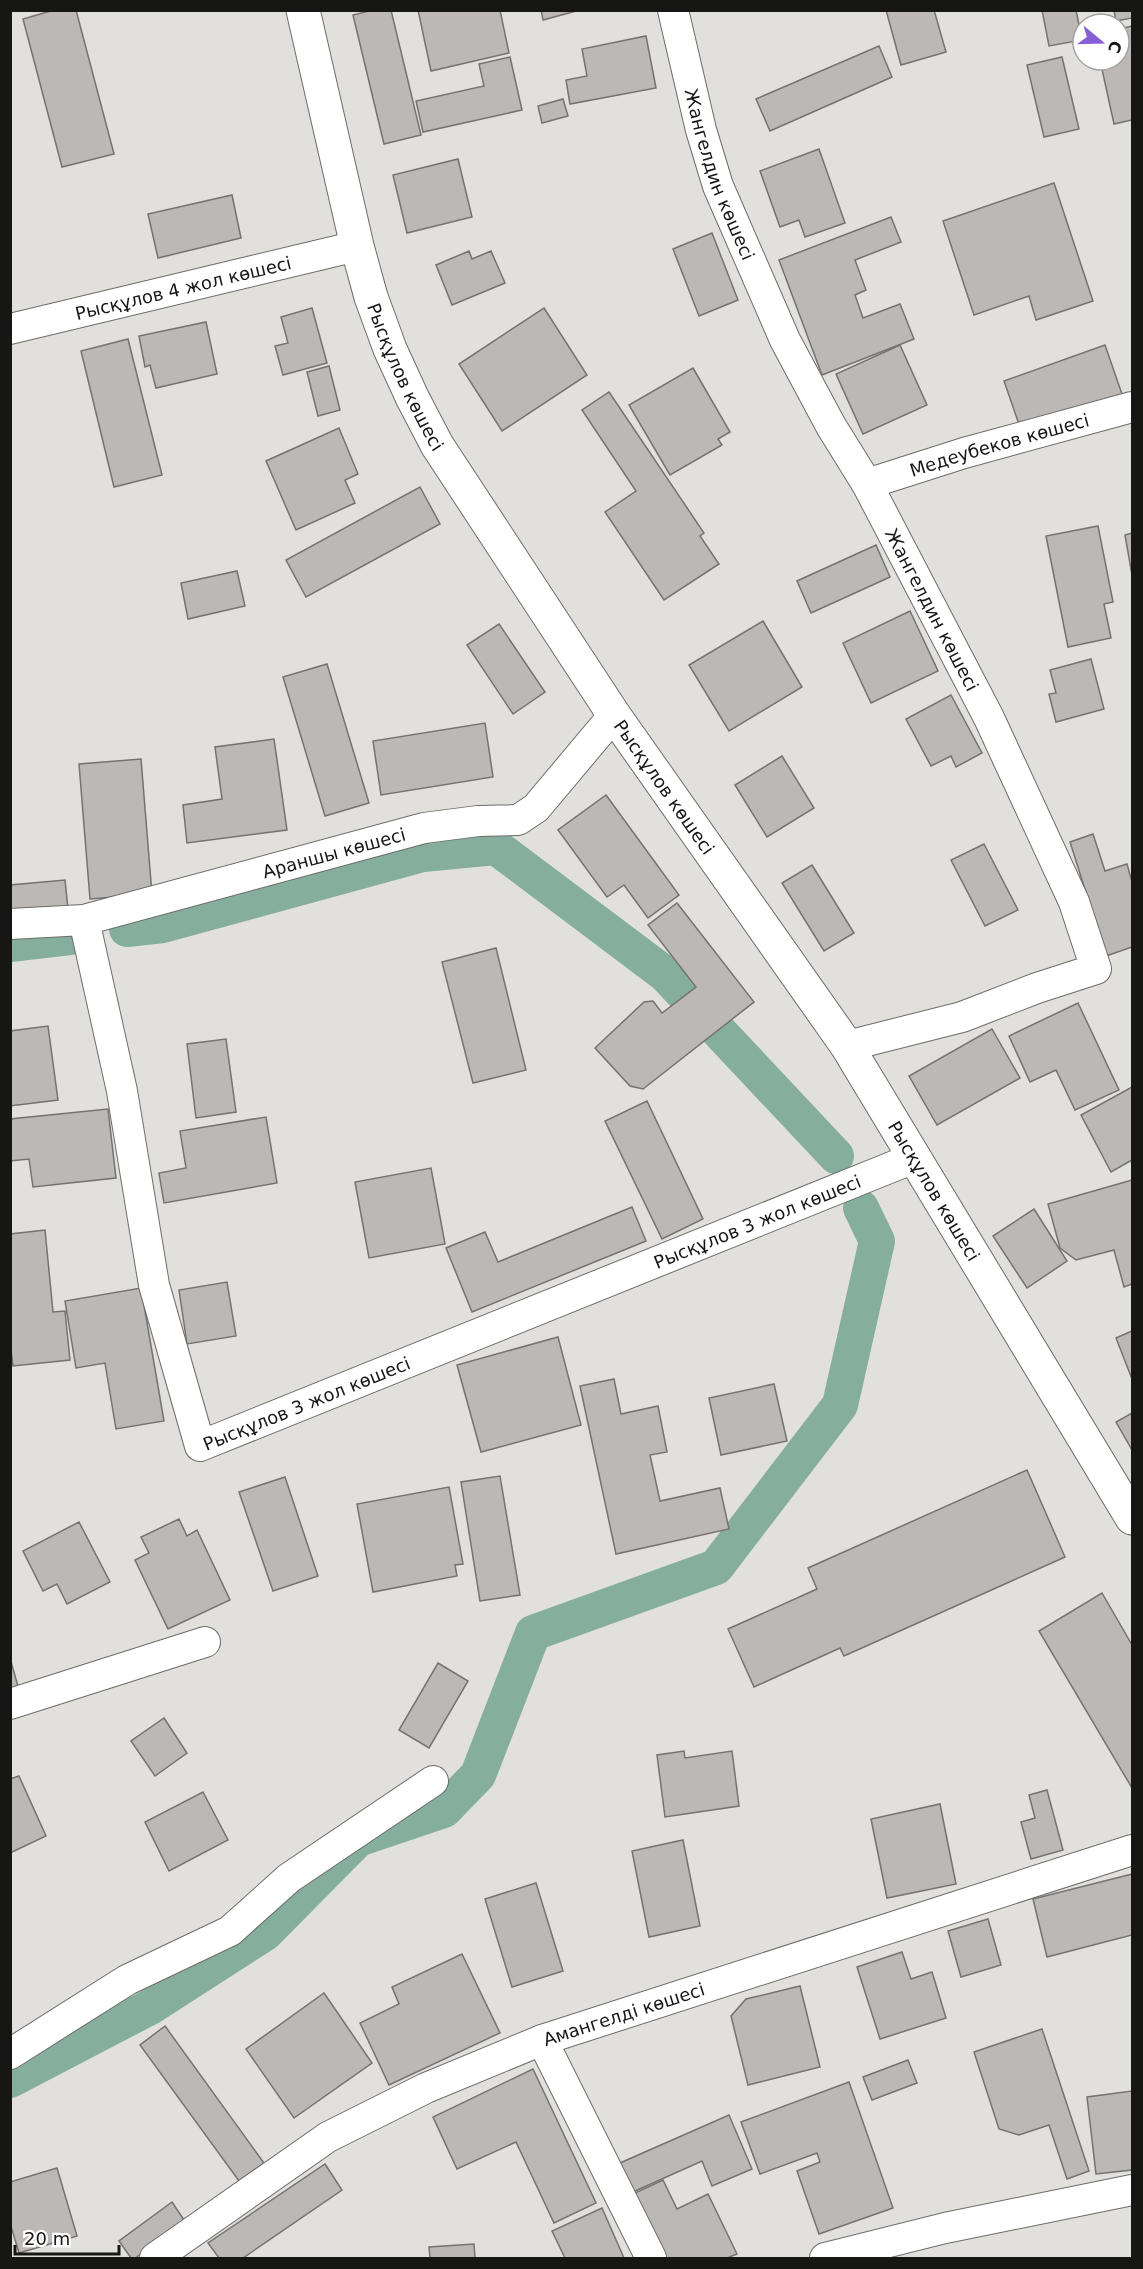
<svg xmlns="http://www.w3.org/2000/svg" width="1143" height="2269" font-family="'DejaVu Sans',sans-serif">
<style>
.lines{fill:none;stroke-linecap:round;stroke-linejoin:round}
.canal{stroke:#85ae9e;stroke-width:36}
.building{fill:#bbb8b5;stroke:#75726f;stroke-width:1.5}
.street-casing{stroke:#6c6c68;stroke-width:32}
.secondary-casing{stroke:#6c6c68;stroke-width:35}
.street{stroke:#fff;stroke-width:30}
.secondary{stroke:#fff;stroke-width:33}
.labels{text-anchor:middle;dominant-baseline:central;stroke-width:4.5;stroke-linejoin:round;paint-order:stroke}
.street-label{font-size:18px;fill:#161614;stroke:#fff}
</style>
<rect width="100%" height="100%" fill="#e1e0dc"/>
<g class="lines">
<g class="canal">
<polyline points="127,929 163,925 423,854 496,847 665,974 836,1156"/>
<polyline points="10,944 70,937"/>
<polyline points="10,2080 150,2007 265,1933 358,1839 444,1810 478,1775 533,1633 716,1567 840,1405 877,1241 861,1208"/>
</g>
</g>
<g class="building">
<polygon points="54,10 76,10 114,154 62,167 23,19"/>
<polygon points="373,10 391,10 421,135 384,144 353,15"/>
<polygon points="418,10 500,10 509,53 431,71"/>
<polygon points="541,10 580,10 543,20"/>
<polygon points="886,10 934,10 946,52 901,65"/>
<polygon points="1042,10 1076,10 1082,40 1049,46"/>
<polygon points="1114,10 1132,10 1132,18 1116,21"/>
<polygon points="1132,26 1132,120 1114,124 1100,60 1119,60 1119,29"/>
<polygon points="646,36 656,88 570,104 566,80 587,76 582,49"/>
<polygon points="879,46 892,77 770,131 756,99"/>
<polygon points="510,57 522,110 423,132 416,101 484,86 479,64"/>
<polygon points="1062,57 1079,129 1044,137 1027,65"/>
<polygon points="563,99 568,116 542,123 538,106"/>
<polygon points="819,149 845,223 805,237 799,220 780,227 760,171"/>
<polygon points="458,159 472,217 407,233 393,175"/>
<polygon points="1054,183 1093,301 1036,320 1029,296 974,315 943,221"/>
<polygon points="232,195 241,238 158,258 148,214"/>
<polygon points="891,217 901,242 855,260 866,290 855,295 863,318 900,304 914,339 822,375 779,260"/>
<polygon points="712,233 738,300 699,316 673,249"/>
<polygon points="469,251 472,259 491,251 505,283 452,305 436,265"/>
<polygon points="312,308 327,363 283,375 275,346 288,343 281,317"/>
<polygon points="544,308 587,375 502,431 459,364"/>
<polygon points="206,322 217,374 156,388 150,365 145,367 139,336"/>
<polygon points="128,339 162,475 114,487 81,351"/>
<polygon points="900,345 927,405 863,434 836,374"/>
<polygon points="1105,345 1123,397 1022,433 1004,381"/>
<polygon points="329,366 340,410 318,416 307,372"/>
<polygon points="693,368 730,432 718,439 722,445 670,475 629,405"/>
<polygon points="609,392 704,533 700,536 719,564 664,600 605,512 636,491 582,410"/>
<polygon points="339,428 358,474 345,480 355,503 296,530 266,461"/>
<polygon points="420,487 440,524 306,597 286,560"/>
<polygon points="1098,526 1113,602 1104,604 1111,638 1068,647 1046,536"/>
<polygon points="1132,533 1132,575 1125,535"/>
<polygon points="876,545 890,577 811,613 797,581"/>
<polygon points="237,571 245,606 188,619 181,583"/>
<polygon points="910,611 938,671 871,703 843,643"/>
<polygon points="763,621 802,687 729,731 689,665"/>
<polygon points="499,624 545,692 513,714 467,645"/>
<polygon points="1091,659 1104,709 1056,722 1049,694 1056,693 1050,670"/>
<polygon points="327,664 369,803 325,816 283,677"/>
<polygon points="951,695 982,753 956,767 951,756 931,766 906,719"/>
<polygon points="485,723 493,777 381,795 373,741"/>
<polygon points="274,739 287,830 187,843 183,805 222,799 215,747"/>
<polygon points="782,756 814,808 767,837 735,785"/>
<polygon points="141,759 152,894 90,899 79,764"/>
<polygon points="606,795 679,895 648,918 624,885 607,897 558,830"/>
<polygon points="1093,834 1105,871 1127,864 1132,882 1132,947 1106,956 1070,842"/>
<polygon points="984,844 1018,910 985,926 951,860"/>
<polygon points="812,865 854,933 824,951 782,883"/>
<polygon points="65,880 68,909 10,914 10,885"/>
<polygon points="677,903 754,1002 643,1089 630,1086 595,1048 644,1002 653,1001 662,1013 696,987 648,925"/>
<polygon points="496,948 526,1070 473,1083 442,962"/>
<polygon points="1078,1003 1119,1090 1075,1110 1056,1070 1030,1082 1009,1036"/>
<polygon points="48,1026 58,1100 10,1106 10,1031"/>
<polygon points="992,1029 1020,1078 937,1125 909,1076"/>
<polygon points="226,1039 236,1112 196,1118 187,1044"/>
<polygon points="1132,1087 1132,1160 1111,1172 1081,1115"/>
<polygon points="647,1101 703,1219 662,1239 605,1121"/>
<polygon points="108,1109 116,1178 33,1187 29,1159 10,1161 10,1119"/>
<polygon points="266,1117 277,1183 164,1203 159,1173 186,1168 180,1131"/>
<polygon points="431,1168 445,1244 369,1258 355,1182"/>
<polygon points="1132,1180 1132,1284 1124,1287 1114,1250 1076,1260 1060,1248 1048,1204"/>
<polygon points="632,1207 646,1241 472,1312 446,1248 485,1232 498,1262"/>
<polygon points="1034,1209 1067,1261 1027,1288 993,1236"/>
<polygon points="45,1230 53,1312 65,1311 70,1360 13,1366 10,1341 10,1234"/>
<polygon points="227,1282 236,1336 187,1344 179,1290"/>
<polygon points="141,1288 164,1421 116,1429 105,1363 76,1368 65,1301"/>
<polygon points="1132,1331 1132,1379 1116,1338"/>
<polygon points="558,1337 581,1425 481,1452 457,1365"/>
<polygon points="614,1379 621,1414 658,1406 667,1452 650,1455 660,1501 720,1488 729,1529 616,1554 580,1386"/>
<polygon points="774,1384 787,1441 721,1455 709,1398"/>
<polygon points="1132,1413 1132,1450 1116,1422"/>
<polygon points="1027,1470 1065,1557 844,1656 840,1648 754,1687 728,1629 817,1589 808,1568"/>
<polygon points="500,1476 520,1595 480,1601 461,1482"/>
<polygon points="285,1477 318,1576 273,1591 239,1492"/>
<polygon points="449,1487 463,1564 455,1565 457,1576 373,1592 357,1504"/>
<polygon points="179,1519 187,1536 197,1530 230,1600 168,1629 135,1560 149,1553 141,1537"/>
<polygon points="79,1522 110,1582 67,1604 57,1584 43,1591 23,1551"/>
<polygon points="1102,1593 1132,1645 1132,1788 1039,1631"/>
<polygon points="10,1658 19,1690 10,1692"/>
<polygon points="438,1663 468,1681 429,1748 399,1730"/>
<polygon points="164,1718 187,1753 155,1776 131,1741"/>
<polygon points="684,1751 685,1758 732,1751 739,1806 665,1817 657,1755"/>
<polygon points="19,1776 46,1836 10,1853 10,1779"/>
<polygon points="1047,1790 1063,1850 1031,1859 1021,1822 1035,1818 1029,1795"/>
<polygon points="203,1792 228,1840 169,1871 145,1822"/>
<polygon points="940,1804 956,1884 887,1898 871,1819"/>
<polygon points="683,1840 700,1926 649,1937 632,1851"/>
<polygon points="1132,1874 1132,1935 1047,1957 1033,1899"/>
<polygon points="536,1883 563,1971 512,1987 485,1899"/>
<polygon points="988,1919 1001,1965 961,1977 948,1931"/>
<polygon points="902,1952 911,1979 932,1972 946,2018 880,2039 857,1967"/>
<polygon points="462,1954 500,2033 389,2085 360,2023 399,2004 392,1987"/>
<polygon points="800,1986 820,2067 748,2085 731,2016 746,1999"/>
<polygon points="324,1993 372,2063 294,2118 246,2049"/>
<polygon points="165,2026 264,2163 239,2181 140,2045"/>
<polygon points="1042,2029 1089,2171 1067,2179 1049,2125 1019,2135 999,2129 974,2052"/>
<polygon points="908,2060 917,2083 872,2100 863,2077"/>
<polygon points="533,2069 596,2203 554,2223 516,2142 457,2169 433,2117"/>
<polygon points="849,2082 893,2208 819,2234 797,2171 820,2162 817,2153 760,2174 741,2122"/>
<polygon points="1132,2091 1132,2170 1096,2174 1087,2097"/>
<polygon points="729,2115 752,2169 712,2186 702,2161 633,2192 620,2163"/>
<polygon points="325,2164 342,2190 243,2258 219,2258 208,2243"/>
<polygon points="57,2168 77,2236 19,2253 10,2223 10,2182"/>
<polygon points="663,2180 677,2209 708,2194 737,2254 727,2258 666,2258 635,2193"/>
<polygon points="172,2202 186,2223 135,2258 131,2258 119,2241"/>
<polygon points="602,2208 624,2258 565,2258 552,2231"/>
<polygon points="474,2244 475,2258 430,2258 429,2247"/>
</g>
<g class="lines">
<g class="street-casing">
<g id="street">
<path id="s1" d="M673,10L701,130L718,186L785,340L831,426L867,484L989,718L1074,902L1096,969L1037,988L962,1017L847,1046"/>
<path id="s2" d="M10,329L357,246"/>
<path id="s3" d="M867,484L964,453L1132,407"/>
<path id="s4" d="M84,920L122,1091L154,1285L200,1446L914,1158"/>
<path id="s5" d="M10,924L84,920L424,828L478,821L518,820L536,808L614,715"/>
<polyline points="10,1704 205,1642"/>
<polyline points="542,2040 651,2258"/>
<polyline points="10,2054 127,1980 230,1931 289,1878 433,1781"/>
<path id="s6" d="M155,2258L328,2137L426,2088L542,2040L1132,1850"/>
<polyline points="825,2258 945,2228 1132,2190"/>
</g>
</g>
<g class="secondary-casing">
<g id="secondary">
<path id="s7" d="M303,10L357,246L371,297L390,349L412,397L437,445L614,715L847,1046L1132,1518"/>
</g>
</g>
<use href="#street" class="street"/>
<use href="#secondary" class="secondary"/>
</g>
<g class="labels">
<g class="street-label">
<text stroke="none"><textPath href="#s1" startOffset="171">Жангелдин көшесі</textPath></text>
<text stroke="none"><textPath href="#s2" startOffset="178">Рысқұлов 4 жол көшесі</textPath></text>
<text stroke="none"><textPath href="#s7" startOffset="382">Рысқұлов көшесі</textPath></text>
<text stroke="none"><textPath href="#s3" startOffset="138">Медеубеков көшесі</textPath></text>
<text stroke="none"><textPath href="#s1" startOffset="657">Жангелдин көшесі</textPath></text>
<text stroke="none"><textPath href="#s7" startOffset="868">Рысқұлов көшесі</textPath></text>
<text stroke="none"><textPath href="#s5" startOffset="333">Араншы көшесі</textPath></text>
<text stroke="none"><textPath href="#s7" startOffset="1354">Рысқұлов көшесі</textPath></text>
<text stroke="none"><textPath href="#s4" startOffset="1140">Рысқұлов 3 жол көшесі</textPath></text>
<text stroke="none"><textPath href="#s4" startOffset="654">Рысқұлов 3 жол көшесі</textPath></text>
<text stroke="none"><textPath href="#s6" startOffset="532">Амангелді көшесі</textPath></text>
</g>
</g>
<rect width="1143" height="2269" fill="none" stroke="#161614" stroke-width="24"/>
<g transform="translate(1101 42) rotate(109)"><circle r="28" fill="#ffffff" stroke="#a2a2a1" stroke-width="1.5"/>
<path d="M0-4.5L10 22L0 15L-10 22Z" fill="#885ed8"/>
<text y="-9" font-size="16" font-weight="bold" text-anchor="middle" fill="#161614">С</text>
</g>
<path d="M15 2245v9h104v-9" fill="none" stroke="#161614" stroke-width="3"/>
<text x="24" y="2245" font-size="18" fill="#161614" stroke="#ffffff" stroke-width="4.5" paint-order="stroke">20 m</text>
</svg>
